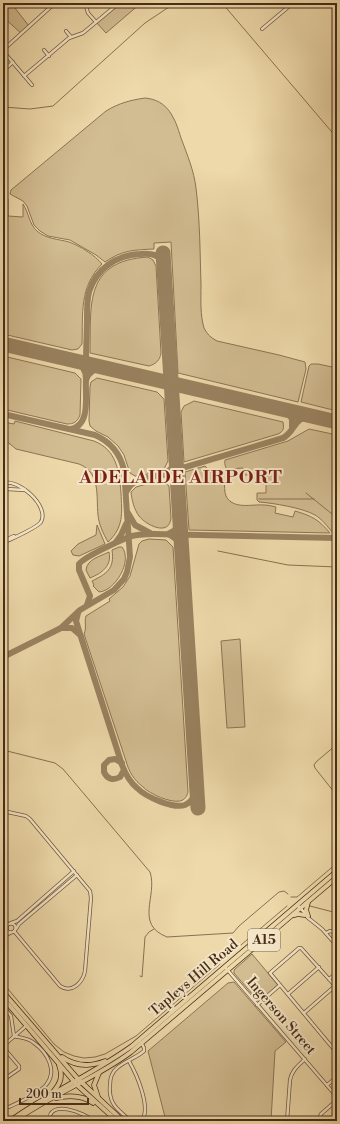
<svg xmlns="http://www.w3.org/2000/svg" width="340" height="1124" font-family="'Libre Bodoni',serif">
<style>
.green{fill:#d2bc91;stroke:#8c7454}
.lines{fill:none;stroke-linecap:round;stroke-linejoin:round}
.stream{stroke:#897051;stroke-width:1}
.taxiway{stroke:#9a8260;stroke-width:6}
.runway{stroke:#9a8260;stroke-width:15}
.street-casing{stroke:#71573c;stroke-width:4}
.primary-casing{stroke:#472c17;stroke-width:5.5}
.street{stroke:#f4e6c8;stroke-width:2.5}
.primary{stroke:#eed9aa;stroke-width:4}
.labels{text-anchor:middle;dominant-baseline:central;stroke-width:4;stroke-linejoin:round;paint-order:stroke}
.shield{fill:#f4e6c8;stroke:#7b644c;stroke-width:1}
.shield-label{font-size:13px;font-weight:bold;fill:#472c17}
.street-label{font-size:14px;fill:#472c17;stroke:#f4e6c8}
.district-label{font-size:18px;font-weight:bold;letter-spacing:1px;fill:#7a1f14;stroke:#f4e6c8}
</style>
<rect width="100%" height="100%" fill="#eed9aa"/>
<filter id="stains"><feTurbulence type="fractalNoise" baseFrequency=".005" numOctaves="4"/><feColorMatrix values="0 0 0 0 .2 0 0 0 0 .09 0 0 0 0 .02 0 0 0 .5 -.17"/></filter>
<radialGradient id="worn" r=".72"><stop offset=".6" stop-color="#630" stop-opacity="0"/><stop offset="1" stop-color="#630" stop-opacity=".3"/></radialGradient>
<g class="green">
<polygon points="3,3 11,3 29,26 22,34 3,17"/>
<polygon points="119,3 141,3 106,33 96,22"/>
<path d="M145,98C168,100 175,118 181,138C187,154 194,171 196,188C200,220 200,253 201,285C201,299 200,315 204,328C207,334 211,338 217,341L279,355L305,362L306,369L298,402L178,373L171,242L154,243V249C134,250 122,250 105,262L96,255L70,240L48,236L40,231L34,225L27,206L23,201L10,194L11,190L106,111C119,103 131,100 145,98Z"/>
<path d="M3,199H8V216L23,217V204C29,213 29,224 37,231C46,239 58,239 69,242C80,246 95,255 102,264C79,287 83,314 82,344L78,349L72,350L3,334Z"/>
<path d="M148,257L153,260L156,266L161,353C160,360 156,364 149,366L90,353C91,304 84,261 148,257Z"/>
<path d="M3,356L75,373L81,379L80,415C77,422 74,424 67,424L3,409Z"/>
<polygon points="311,364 318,364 337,368 337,411 301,402 309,366"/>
<polygon points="97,378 157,392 164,399 168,461 164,469 141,476 135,476 130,473 124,455 118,446 108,437 96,431 90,426 89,421 90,387 91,382"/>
<path d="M194,401L283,422C284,428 284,431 278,434L184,462L181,412L184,406Z"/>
<path d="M15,421L94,441C117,450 119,471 121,493C122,513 124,527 108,542C103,533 99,525 98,515C96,496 101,473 79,464L16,449L10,444L3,440V422L14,424Z"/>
<path d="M309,429L337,435V533H333C327,526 322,519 315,515C303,508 273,503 259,502L257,500V493H266V484H259V478H254L253,475H244L243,468L230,469V473C226,470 224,464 225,460L288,441Z"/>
<path d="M205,466L212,474L224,481C225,486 224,491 226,496C233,510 252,504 264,505C268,505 272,506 276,507L275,513L293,517L295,511C312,516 318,519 330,533L189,530L185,472Z"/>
<path d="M157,481H163L169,486L171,518C169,537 146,525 139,516C134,509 132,501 131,492L136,487Z"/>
<polygon points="97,525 105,544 79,556 73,555 71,551 78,544 96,535"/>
<path d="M149,539L166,540L173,547L188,792C187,796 185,800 180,801C170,803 150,794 143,787C134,780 129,772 126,761L84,634C87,627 84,623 86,616L110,601L109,599L123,587L130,576L139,544L142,541Z"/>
<path d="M119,547H122C133,561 115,591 99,592L93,586L94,585L92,581C106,574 115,569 112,550Z"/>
<path d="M109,552C112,566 102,573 90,578L86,570C87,559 101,556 109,552Z"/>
<polygon points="240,639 245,727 227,728 221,641"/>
<polygon points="252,954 278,985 259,1002 234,973 234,970"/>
<polygon points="234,982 286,1042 275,1051 271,1121 166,1121 148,1051 228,983"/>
</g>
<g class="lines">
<g class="stream">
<polyline points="222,3 337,138"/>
<polyline points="3,107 30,109 53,106 145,23 175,3"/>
<polyline points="306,493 337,518"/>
<polyline points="259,499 314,499"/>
<polyline points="218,551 288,565 337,567"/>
<path d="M3,750L55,763L63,769L150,872C158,896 134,924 167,937L233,933L239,926L279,892L284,891L288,894"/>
<polyline points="334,792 315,768 314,765 316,762 336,745"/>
<polyline points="291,897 297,897 337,863"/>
<polyline points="310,906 337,913"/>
<polyline points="222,961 287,906"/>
<polyline points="140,976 142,977 145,937 149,932 154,929"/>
<polyline points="3,983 54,1044 64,1052 74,1056 84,1058 95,1057 105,1054 136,1036 220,964"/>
</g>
<g class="taxiway">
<path d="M74,361C82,365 86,370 86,379"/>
<path d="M86,363C86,348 87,332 87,317C87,309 87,300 89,292C96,269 116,255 140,254C152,253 159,254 164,266"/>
<polyline points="286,410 292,419 292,427"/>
<path d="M3,414L95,435C111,442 120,453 124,470L130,557L127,572L124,579L114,590L80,610L61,628L3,657"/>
<path d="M71,429C91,425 85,396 86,380C89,371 95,368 104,368"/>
<polyline points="168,471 173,467 176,459"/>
<polyline points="162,474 172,478 177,485"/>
<path d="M126,492L130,486L135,482L283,438C296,431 292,418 312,416"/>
<polyline points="128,513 135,525 150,533"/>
<polyline points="168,534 175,530 179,521"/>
<polyline points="170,535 176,539 181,547"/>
<polyline points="116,542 121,535 126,524"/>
<path d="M87,605L90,596L79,570V564C84,557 119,541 129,537C137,534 146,534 154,534L337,538"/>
<path d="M78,613L76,621L81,637L122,765C125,773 130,782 137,788C146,797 173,809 185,805C193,802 195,795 196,788"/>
<polyline points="61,628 72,628 79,634"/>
<path d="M122,763L115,759L109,760L104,765V772C107,779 113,781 120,777L124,770"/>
</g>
<g class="runway">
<polyline points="163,253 198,808"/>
<polyline points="3,344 337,422"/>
</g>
<g class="street-casing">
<g id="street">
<polyline points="49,3 51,6"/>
<polyline points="85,3 88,13 96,22"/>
<polyline points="262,29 293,3"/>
<polyline points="66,31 71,37"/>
<polyline points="3,50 55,3"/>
<polyline points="44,50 49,56"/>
<polyline points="3,51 32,85"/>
<polyline points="3,71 13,62"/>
<polyline points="24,76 69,38 83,33 119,3"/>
<path d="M3,483C18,478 50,506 41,522C37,528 11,539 3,543"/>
<polyline points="3,488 6,489 25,490"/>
<polyline points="3,541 14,536"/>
<path d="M3,811L26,816L30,819L90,891L91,898L85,971C83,982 72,994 60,986L14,931"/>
<polyline points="297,905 307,915"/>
<polyline points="307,917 322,929 337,946"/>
<polyline points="3,919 8,924"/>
<polyline points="11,923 17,921 74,871"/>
<circle cx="11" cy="928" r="4.5"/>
<polyline points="16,929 19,924 77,875"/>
<polyline points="326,933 330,931 337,933"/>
<polyline points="3,937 10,933"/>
<polyline points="225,967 337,1097"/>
<polyline points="329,979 337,973"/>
<polyline points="337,988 301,948 299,948 270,973 337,1053"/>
<polyline points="288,994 319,967"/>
<polyline points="257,1005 280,985"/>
<polyline points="3,1006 11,1016 14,1036"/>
<polyline points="304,1013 335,986"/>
<polyline points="3,1046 26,1026"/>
<polyline points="3,1047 19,1066 19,1069 3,1080"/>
<path d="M129,1061C137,1075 151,1107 142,1121"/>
<polyline points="327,1085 337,1077"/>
<path d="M3,1105L6,1107H9C21,1101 37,1095 46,1085C58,1071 47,1052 34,1043C29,1038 21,1038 14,1036"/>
<path d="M49,1121C49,1098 84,1113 94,1121"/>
<path d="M131,1121C118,1110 108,1104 110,1085C110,1079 112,1072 117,1068C125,1061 136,1058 144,1051V1048L141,1042"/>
<path d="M287,1121L290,1080C292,1070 298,1066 305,1059"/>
<polyline points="323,1121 320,1117 321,1114 337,1100"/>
</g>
</g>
<g class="primary-casing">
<g id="primary">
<polyline points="294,915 298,914 305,915"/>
<polyline points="308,916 306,910 308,902"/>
<polyline points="3,992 78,1079 123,1121"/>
<polyline points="3,998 77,1085 117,1121"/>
<path d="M62,1057C75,1066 90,1067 105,1061"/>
<path d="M53,1092C61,1083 63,1076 59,1065"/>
<polyline points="98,1097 94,1085 99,1073"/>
<path d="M56,1098C69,1095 82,1095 93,1103"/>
<path d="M16,1120C52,1094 95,1079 131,1052L337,877"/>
<path d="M10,1121C49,1093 93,1074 132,1046L337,871"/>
</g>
</g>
<use href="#street" class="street"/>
<use href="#primary" class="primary"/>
</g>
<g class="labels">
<rect class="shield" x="248" y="929" width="32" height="22" rx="3"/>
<g class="shield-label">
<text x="264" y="940">A15</text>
</g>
<g class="street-label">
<text transform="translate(194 978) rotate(-40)">Tapleys Hill Road</text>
<text transform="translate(281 1016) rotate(49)">Ingerson Street</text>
</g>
<g class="district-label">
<text x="181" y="477">ADELAIDE AIRPORT</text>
</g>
</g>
<rect width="340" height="1124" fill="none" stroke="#eed9aa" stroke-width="16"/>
<rect x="4" y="4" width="332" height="1116" fill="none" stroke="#472c17" stroke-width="2"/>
<rect x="8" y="8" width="324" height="1108" fill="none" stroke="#472c17"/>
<path d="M20 1098v6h68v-6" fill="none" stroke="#472c17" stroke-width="2"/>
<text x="26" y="1098" font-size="12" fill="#472c17" stroke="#f4e6c8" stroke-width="3" paint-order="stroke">200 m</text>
<rect width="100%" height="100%" filter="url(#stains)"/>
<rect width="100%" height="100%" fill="url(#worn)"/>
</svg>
